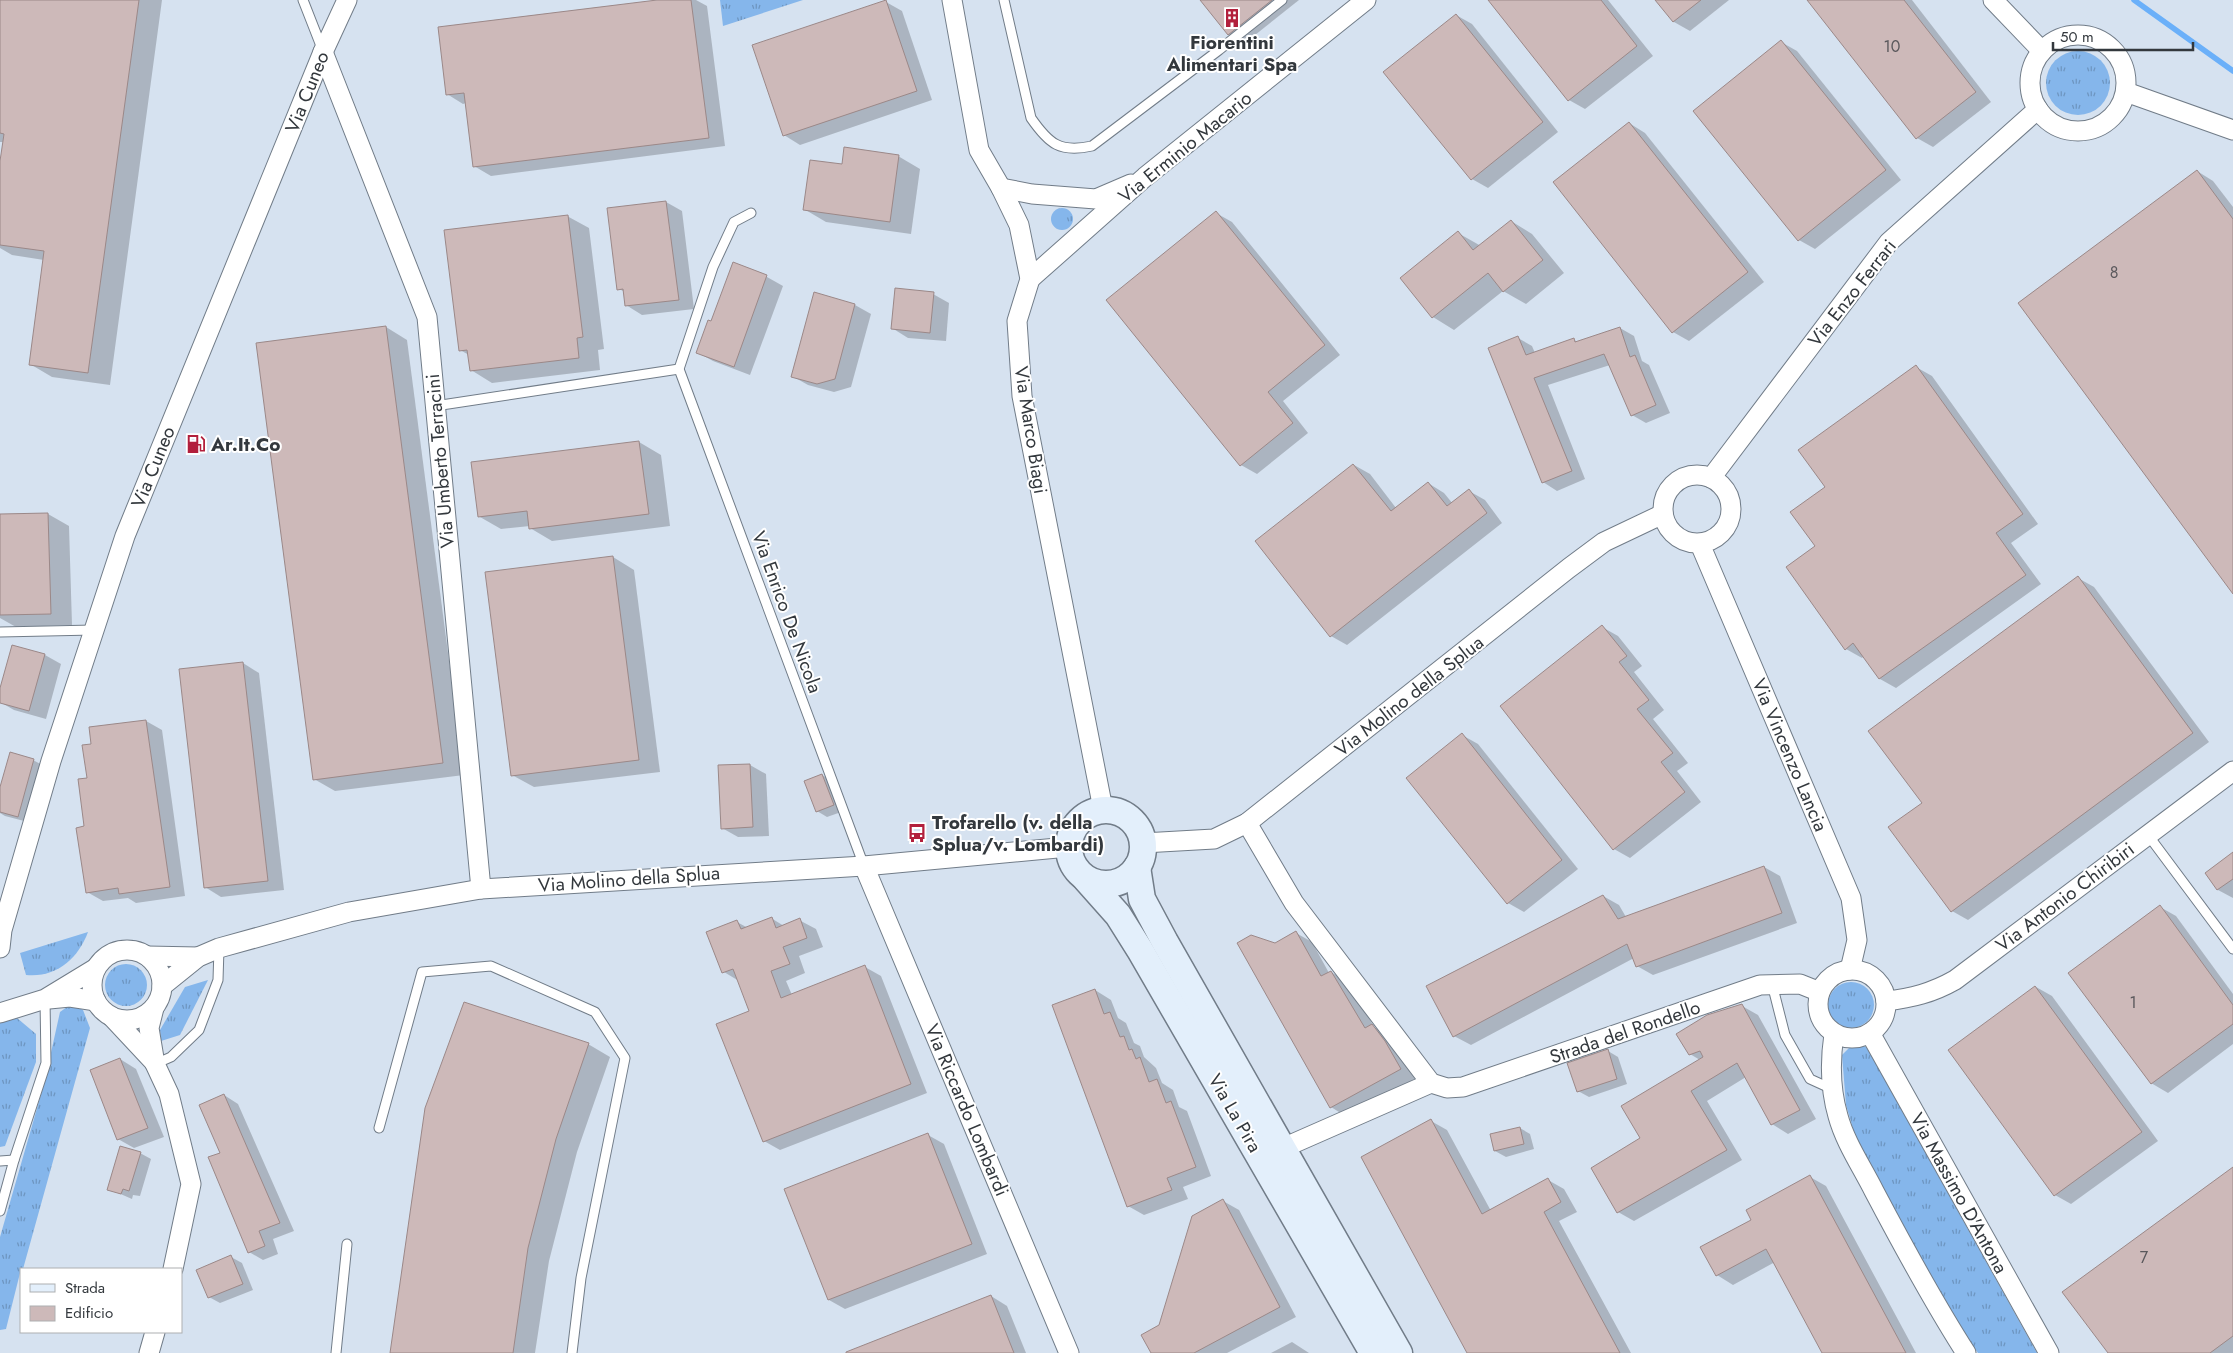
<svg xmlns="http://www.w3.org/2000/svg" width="2233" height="1353" font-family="Jost,sans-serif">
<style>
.grass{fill:url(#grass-tufts)}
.shadow{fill:#0003}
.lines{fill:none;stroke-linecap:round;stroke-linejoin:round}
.stream{stroke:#6bb0f9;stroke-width:5.5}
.building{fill:#cdb9b9;stroke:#9b8888}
.lane-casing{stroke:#717c88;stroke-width:11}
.street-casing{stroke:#717c88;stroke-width:21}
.secondary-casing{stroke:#717c88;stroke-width:29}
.lane{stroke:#fff;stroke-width:9}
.street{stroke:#fff;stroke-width:19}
.secondary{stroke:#e3effb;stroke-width:26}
.labels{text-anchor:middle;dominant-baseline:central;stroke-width:4;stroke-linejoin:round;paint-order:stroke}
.number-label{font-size:16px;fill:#5a585c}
.poi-label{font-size:19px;font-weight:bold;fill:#33383d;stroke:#fff;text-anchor:start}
.street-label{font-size:19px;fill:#33383d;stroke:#fff}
</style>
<defs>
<pattern id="grass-tufts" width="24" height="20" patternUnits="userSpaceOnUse" patternTransform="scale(1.25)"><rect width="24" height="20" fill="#85b6eb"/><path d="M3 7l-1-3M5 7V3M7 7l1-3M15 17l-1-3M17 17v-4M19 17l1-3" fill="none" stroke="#6d95c0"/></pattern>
</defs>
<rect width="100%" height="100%" fill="#d6e2f0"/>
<g class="grass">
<polygon points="720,0 803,0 723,26"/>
<circle cx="2078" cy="83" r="32"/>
<circle cx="1062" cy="219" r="11"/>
<path d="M88,932C78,959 56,978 26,975L20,953Z"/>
<circle cx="126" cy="985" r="21"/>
<polygon points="208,980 180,1035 161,1041 160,1030 185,987"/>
<circle cx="1851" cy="1005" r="23"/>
<polygon points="71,1004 83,1010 90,1028 23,1269 21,1269 6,1329 0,1330 0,1237 44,1084 60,1012"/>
<polygon points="17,1018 36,1034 36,1062 5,1146 0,1147 0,1022"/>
<polygon points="1859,1044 1866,1047 1875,1062 2037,1353 1978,1353 1949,1313 1859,1149 1846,1105 1842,1055 1851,1046"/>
</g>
<g class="shadow">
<polygon points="0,0 162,0 110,385 52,377 30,364 44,260 12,255 0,248 0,171 4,142 0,142"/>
<polygon points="667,0 696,0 707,6 725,146 491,176 474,166 466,103 463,104 447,94"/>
<polygon points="1201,0 1299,0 1245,43 1228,34"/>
<polygon points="1489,0 1608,0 1653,56 1585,109 1569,100"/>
<polygon points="1657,0 1729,0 1690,31 1674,22"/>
<polygon points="1809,0 1912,0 1991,102 1933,147 1917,138"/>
<polygon points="886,2 902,11 932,100 800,145 784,135"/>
<polygon points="1456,15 1472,24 1558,132 1488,188 1472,179"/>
<polygon points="1781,42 1797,51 1901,180 1815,249 1799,240"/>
<polygon points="1629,123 1645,133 1764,282 1689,341 1673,332"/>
<polygon points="898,156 920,169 911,234 826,222 804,209"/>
<polygon points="2197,171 2213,181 2233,207 2233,592"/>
<polygon points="666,202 682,211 694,309 642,315 626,305 625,292 619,289"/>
<polygon points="1216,213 1232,222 1340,355 1283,401 1308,433 1257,474 1241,465"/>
<polygon points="567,216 589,228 604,349 598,350 600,370 492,383 471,370 469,355 460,350"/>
<polygon points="1511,221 1532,234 1564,273 1526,304 1503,291 1454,330 1433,317 1402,278 1458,233 1481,246"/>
<polygon points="734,264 767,277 783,286 750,375 713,361 697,352 712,323"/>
<polygon points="933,294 949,303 946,341 908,338 892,328"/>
<polygon points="855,305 871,314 851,387 834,392 808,385 792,376"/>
<polygon points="386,327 407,340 464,775 335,791 314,779"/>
<polygon points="1620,328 1634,336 1642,361 1649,365 1670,413 1646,423 1632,415 1610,365 1548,385 1585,479 1557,491 1543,482 1518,338 1532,346 1535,353 1574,340 1578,342"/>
<polygon points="1916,367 1932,376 2038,524 2011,543 2041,584 1896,688 1880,679 1864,656 1862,658 1846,649 1817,547 1826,487"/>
<polygon points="639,442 661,455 670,526 552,541 530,528 530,526 501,529 480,517"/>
<polygon points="1354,465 1370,474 1396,508 1428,483 1444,493 1453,504 1469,491 1485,500 1502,523 1347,645 1331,636"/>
<polygon points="48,514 69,526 72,625 16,627 0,618 0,515"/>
<polygon points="613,557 634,570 660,772 534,787 512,775"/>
<polygon points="2078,578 2094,587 2209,742 1968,920 1952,911 1923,803"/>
<polygon points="1602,627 1618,636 1642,666 1634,672 1664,710 1653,719 1688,763 1677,771 1701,802 1630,858 1614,849"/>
<polygon points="13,646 45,655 61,664 46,719 14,710 0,702 0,692"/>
<polygon points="243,663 259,673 284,890 221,897 205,887 181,670"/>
<polygon points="146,721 162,730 185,896 136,903 128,898 103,901 87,892 86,827 93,745"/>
<polygon points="1462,735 1478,744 1578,869 1524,912 1508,903"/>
<polygon points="33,760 44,766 28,822 5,816 0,813 0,791"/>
<polygon points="750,765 766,774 769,836 738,837 722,828"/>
<polygon points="822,775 832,781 844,811 827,817 817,811"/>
<polygon points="2233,854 2233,898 2218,890 2206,874"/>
<polygon points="1764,867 1780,876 1797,923 1653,975 1637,966 1634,958 1471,1045 1454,1036 1603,896 1619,905 1626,917"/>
<polygon points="2160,907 2176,916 2233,994 2233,1044 2168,1093 2151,1083"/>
<polygon points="771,918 784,926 799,920 816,929 823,947 799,956 805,973 786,981 792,995 865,967 881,976 927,1093 780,1150 764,1141 750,1011 739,981 724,972 737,922 748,928"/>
<polygon points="1296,933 1312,942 1329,973 1331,972 1348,982 1374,1027 1388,1035 1416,1078 1347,1117 1331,1107 1239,943 1275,944"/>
<polygon points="2036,987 2052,996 2158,1141 2071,1204 2055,1195 1949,1050"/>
<polygon points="1095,990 1111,1000 1118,1018 1126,1023 1134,1043 1140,1046 1144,1057 1156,1068 1162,1083 1173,1090 1179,1107 1187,1111 1211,1176 1183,1187 1188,1199 1144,1215 1128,1206"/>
<polygon points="1742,1006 1758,1015 1816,1119 1788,1134 1772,1124 1746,1077 1707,1101 1742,1160 1634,1221 1618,1212 1642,1139 1700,1060 1690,1054"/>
<polygon points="588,1044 610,1057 577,1152 549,1261 535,1353 391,1353"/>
<polygon points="1608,1051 1618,1057 1627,1084 1589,1097 1578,1091"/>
<polygon points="120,1059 136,1069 164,1137 134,1148 118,1139"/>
<polygon points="224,1095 238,1104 294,1231 273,1239 278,1254 263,1260 249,1252 222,1153"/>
<polygon points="1431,1121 1447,1130 1491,1211 1548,1180 1564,1189 1577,1212 1559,1221 1631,1353 1469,1353"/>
<polygon points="1520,1128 1530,1134 1534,1149 1506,1157 1495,1151"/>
<polygon points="928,1135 944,1144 987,1254 845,1309 829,1300"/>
<polygon points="140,1153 151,1159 140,1196 133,1195 132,1199 109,1189"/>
<polygon points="2233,1169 2233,1353 2109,1353"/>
<polygon points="1810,1177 1826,1186 1916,1353 1823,1353 1775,1262 1733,1285 1717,1275 1753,1221"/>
<polygon points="1223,1201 1239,1210 1296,1317 1227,1353 1152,1353 1160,1326"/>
<polygon points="231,1257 242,1263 253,1290 220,1303 209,1297"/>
<polygon points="991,1296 1007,1306 1026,1353 848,1353"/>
<polygon points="1292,1342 1309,1353 1271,1353"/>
</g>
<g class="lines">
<polyline class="stream" points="2134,0 2233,71"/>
</g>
<g class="building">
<polygon points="0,0 139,0 88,373 29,365 44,251 0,245 0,161 4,134 0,133"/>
<polygon points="657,0 691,0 709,138 473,167 464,93 446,95 438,27"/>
<polygon points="886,0 917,91 783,136 752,45"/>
<polygon points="1200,0 1272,0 1228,35"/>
<polygon points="1488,0 1601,0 1637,46 1568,101"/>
<polygon points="1655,0 1701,0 1673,22"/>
<polygon points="1807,0 1904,0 1976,92 1916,139"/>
<polygon points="1456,14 1543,122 1471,180 1383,72"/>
<polygon points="1781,40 1886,170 1798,241 1693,111"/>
<polygon points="1629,122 1748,272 1672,333 1553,182"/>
<polygon points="844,147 899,155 890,222 803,210 810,160 842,164"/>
<polygon points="2197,170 2233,219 2233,594 2018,303"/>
<polygon points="666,201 679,300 625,306 623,289 617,290 607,208"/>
<polygon points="1216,211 1325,345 1268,392 1293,423 1240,466 1106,300"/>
<polygon points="568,215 583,337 577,338 579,358 470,371 467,350 459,351 444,230"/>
<polygon points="1511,220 1543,260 1503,292 1488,273 1432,318 1400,278 1458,231 1473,250"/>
<polygon points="733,262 767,275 734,367 696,353 708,320 711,321"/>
<polygon points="895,288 934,292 930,333 891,329"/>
<polygon points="814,292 855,304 835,379 817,384 791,377"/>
<polygon points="386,326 443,763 313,780 256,343"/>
<polygon points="1620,327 1630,357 1635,355 1656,405 1631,416 1604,354 1534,378 1572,471 1542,483 1488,348 1518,336 1526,355 1574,338 1575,342"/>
<polygon points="1916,365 2023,514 1996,533 2026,575 1879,679 1853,643 1845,650 1786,567 1815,546 1790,512 1825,487 1798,450"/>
<polygon points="639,441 649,514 529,529 527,511 478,517 471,462"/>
<polygon points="1353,464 1391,511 1428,482 1447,506 1469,489 1487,513 1330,637 1255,541"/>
<polygon points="48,513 51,614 0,615 0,514"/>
<polygon points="613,556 639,760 511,776 485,572"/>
<polygon points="2078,576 2193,733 1951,912 1888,827 1922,803 1868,731"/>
<polygon points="1602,625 1627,656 1619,662 1649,700 1637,709 1673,753 1661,762 1685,792 1613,850 1500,706"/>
<polygon points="12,645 45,654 29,711 0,703 0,688"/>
<polygon points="243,662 268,881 204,888 179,669"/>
<polygon points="146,720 170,887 119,894 118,888 86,893 76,828 84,826 78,779 87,778 82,745 91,744 89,727"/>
<polygon points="1462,733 1562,860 1507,904 1406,778"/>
<polygon points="10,752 34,759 18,817 0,812 0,787"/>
<polygon points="750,764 753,827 721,829 718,765"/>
<polygon points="822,774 834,805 816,812 804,781"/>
<polygon points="2233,852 2233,879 2217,890 2205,873"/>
<polygon points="1764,866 1782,913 1636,967 1627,944 1453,1037 1426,986 1603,895 1618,919"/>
<polygon points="2160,905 2233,1005 2233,1024 2151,1084 2068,973"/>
<polygon points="772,917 776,928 800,918 807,938 783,947 790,964 771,971 781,998 865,965 911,1084 763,1142 716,1024 749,1011 733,969 722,973 706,932 737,920 741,929"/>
<polygon points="1296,931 1321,976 1331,971 1365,1028 1372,1024 1385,1041 1401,1069 1330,1108 1237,943 1251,935 1275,943"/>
<polygon points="2035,986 2142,1132 2054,1196 1948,1050"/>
<polygon points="1095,989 1104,1014 1110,1012 1120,1037 1124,1036 1129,1050 1132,1049 1136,1059 1140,1057 1149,1082 1157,1079 1166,1103 1171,1101 1196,1167 1167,1178 1172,1190 1127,1207 1052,1005"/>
<polygon points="464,1002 589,1043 556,1139 528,1248 513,1353 390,1353 425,1108"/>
<polygon points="1742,1004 1800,1110 1771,1125 1737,1063 1691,1091 1727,1150 1617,1213 1591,1168 1640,1138 1621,1106 1703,1057 1700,1051 1689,1055 1676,1034 1707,1015"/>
<polygon points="1608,1049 1617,1079 1577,1092 1567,1063"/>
<polygon points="120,1058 148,1128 117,1140 90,1070"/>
<polygon points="224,1094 280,1223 259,1231 265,1246 248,1253 208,1157 220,1153 199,1105"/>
<polygon points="1431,1119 1482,1214 1548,1178 1561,1202 1544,1212 1620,1353 1467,1353 1361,1157"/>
<polygon points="1520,1127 1524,1144 1494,1151 1490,1134"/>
<polygon points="928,1133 972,1244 828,1300 784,1189"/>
<polygon points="120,1146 141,1152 129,1191 123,1189 121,1194 107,1190"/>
<polygon points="2233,1167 2233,1336 2210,1353 2108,1353 2062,1292"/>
<polygon points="1810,1175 1906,1353 1822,1353 1766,1249 1716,1276 1700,1247 1751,1220 1746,1210"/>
<polygon points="1223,1199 1280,1307 1194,1353 1151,1353 1141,1335 1159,1325 1192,1216"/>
<polygon points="231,1255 243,1284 208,1298 196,1270"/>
<polygon points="991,1295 1014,1353 846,1353 846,1352"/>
</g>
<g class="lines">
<g class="lane-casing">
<g id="lane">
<polyline points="303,0 323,51"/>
<path d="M1004,0L1031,118C1049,144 1060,153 1092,146L1219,50L1282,0"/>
<polyline points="751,213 734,222 713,267 679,369 864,866"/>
<polyline points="435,406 679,369"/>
<polyline points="0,632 94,630"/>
<polyline points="2148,835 2233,949"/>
<polyline points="1772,984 1785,1035 1810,1079 1832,1089"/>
<polyline points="155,1064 171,1057 199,1030 218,980 219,948"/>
<polyline points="379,1128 422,972 491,966 595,1012 625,1058 581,1278 572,1353"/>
<polyline points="0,1161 14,1160"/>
<polyline points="0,1211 14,1160 46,1063 45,999"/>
<polyline points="336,1353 347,1244"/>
</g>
</g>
<g class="street-casing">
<g id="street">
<polyline points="952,0 979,150 1001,188 1019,225 1030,279 1017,321 1022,396 1103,809"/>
<polyline points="1993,0 2042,51"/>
<circle cx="2078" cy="83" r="48"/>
<polyline points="323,52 427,317 481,889"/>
<polyline points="2126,92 2233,130"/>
<polyline points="1001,188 1032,194 1096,199 1131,184"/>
<polyline points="1030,279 1145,177 1366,0"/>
<circle cx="1697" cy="509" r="34"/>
<polyline points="1711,478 1889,242 2038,109"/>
<polyline points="1700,544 1851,898 1857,940 1850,970"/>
<polyline points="1247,823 1294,903 1431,1083 1447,1088 1463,1087 1760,985 1800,984 1820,992"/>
<polyline points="1143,843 1214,839 1247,823 1569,568 1604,542 1663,514"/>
<polyline points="864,866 1069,1353"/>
<polyline points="0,948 2,930 51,761 125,536 323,52 347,0"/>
<circle cx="127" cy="985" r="35"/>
<polyline points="147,956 198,957"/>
<circle cx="1852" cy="1004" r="34"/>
<polyline points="162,986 198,957 219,948 349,912 481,889 864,866 1068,847"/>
<polyline points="49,999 70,997 96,1001"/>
<path d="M1886,1001C1912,998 1932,993 1955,980L2233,771"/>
<polyline points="154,1008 149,1028 155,1064 169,1094 191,1184 173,1269"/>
<polyline points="0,1013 45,999 96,968"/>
<polyline points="112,1017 155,1063"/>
<polyline points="1870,1033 2049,1353"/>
<path d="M1834,1034C1830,1061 1830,1089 1838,1116C1845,1142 1862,1167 1874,1191C1903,1246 1932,1300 1966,1353"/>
<polyline points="1283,1148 1431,1083"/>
<polyline points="149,1353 155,1332"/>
</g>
</g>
<g class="secondary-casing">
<g id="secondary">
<circle cx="1106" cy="847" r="37"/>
<polyline points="1137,867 1142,899 1165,942 1399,1353"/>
<polyline points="1086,879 1118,915 1140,950 1373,1353"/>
</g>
</g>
<use href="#lane" class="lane"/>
<use href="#street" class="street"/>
<use href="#secondary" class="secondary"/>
</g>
<defs>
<g id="building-bare" transform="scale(1.5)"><path d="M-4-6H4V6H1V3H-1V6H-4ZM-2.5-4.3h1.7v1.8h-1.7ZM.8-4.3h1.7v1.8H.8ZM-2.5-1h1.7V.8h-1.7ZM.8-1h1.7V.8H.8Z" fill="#b21f3c" stroke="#fff" stroke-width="2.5" paint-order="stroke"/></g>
<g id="fuel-bare" transform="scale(1.5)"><path d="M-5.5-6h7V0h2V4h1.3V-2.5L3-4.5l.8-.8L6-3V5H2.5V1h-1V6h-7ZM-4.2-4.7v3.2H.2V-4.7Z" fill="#b21f3c" stroke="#fff" stroke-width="2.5" paint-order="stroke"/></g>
<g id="bus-bare" transform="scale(1.5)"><path d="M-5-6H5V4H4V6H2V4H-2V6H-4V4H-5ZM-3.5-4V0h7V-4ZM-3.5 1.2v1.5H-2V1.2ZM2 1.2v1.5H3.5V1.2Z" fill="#b21f3c" stroke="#fff" stroke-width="2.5" paint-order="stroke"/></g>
</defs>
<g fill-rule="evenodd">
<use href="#building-bare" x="1232" y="18"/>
<use href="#fuel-bare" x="196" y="444"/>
<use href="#bus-bare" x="917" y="833"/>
</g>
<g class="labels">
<g class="number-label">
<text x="1892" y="46">10</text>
<text x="2114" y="272">8</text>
<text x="2133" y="1002">1</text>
<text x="2144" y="1257">7</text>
</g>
<g class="poi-label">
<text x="1232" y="42" text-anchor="middle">Fiorentini<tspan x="1232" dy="22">Alimentari Spa</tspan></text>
<text x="211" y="444">Ar.It.Co</text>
<text x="932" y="822">Trofarello (v. della<tspan x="932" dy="22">Splua/v. Lombardi)</tspan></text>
</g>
<g class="street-label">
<text transform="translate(307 92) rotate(-68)">Via Cuneo</text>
<text transform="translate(1185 147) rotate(-39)">Via Erminio Macario</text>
<text transform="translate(1852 293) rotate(-52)">Via Enzo Ferrari</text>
<text transform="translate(1031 430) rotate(81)">Via Marco Biagi</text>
<text transform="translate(440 461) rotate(-95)">Via Umberto Terracini</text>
<text transform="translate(153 467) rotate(-68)">Via Cuneo</text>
<text transform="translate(787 612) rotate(70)">Via Enrico De Nicola</text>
<text transform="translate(1409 696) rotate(-38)">Via Molino della Splua</text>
<text transform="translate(1790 755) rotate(67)">Via Vincenzo Lancia</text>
<text transform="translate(629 879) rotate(-4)">Via Molino della Splua</text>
<text transform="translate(2065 897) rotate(-37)">Via Antonio Chiribiri</text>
<text transform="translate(1625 1032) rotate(-19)">Strada del Rondello</text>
<text transform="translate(967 1110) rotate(67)">Via Riccardo Lombardi</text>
<text transform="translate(1235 1113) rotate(60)">Via La Pira</text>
<text transform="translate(1959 1193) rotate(61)">Via Massimo D'Antona</text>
</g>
</g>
<rect x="20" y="1268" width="162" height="65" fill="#ffffff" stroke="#adafb1"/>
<rect x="30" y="1284" width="25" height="8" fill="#e3effb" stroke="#adafb1"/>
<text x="65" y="1293" font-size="15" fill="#33383d">Strada</text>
<rect x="30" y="1306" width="25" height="15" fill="#cdb9b9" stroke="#adafb1"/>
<text x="65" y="1318" font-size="15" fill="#33383d">Edificio</text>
<path d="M2053 42v8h140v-8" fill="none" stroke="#33383d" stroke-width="2.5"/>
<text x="2060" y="42" font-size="15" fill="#33383d" stroke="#ffffff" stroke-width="4" paint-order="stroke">50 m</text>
</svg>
